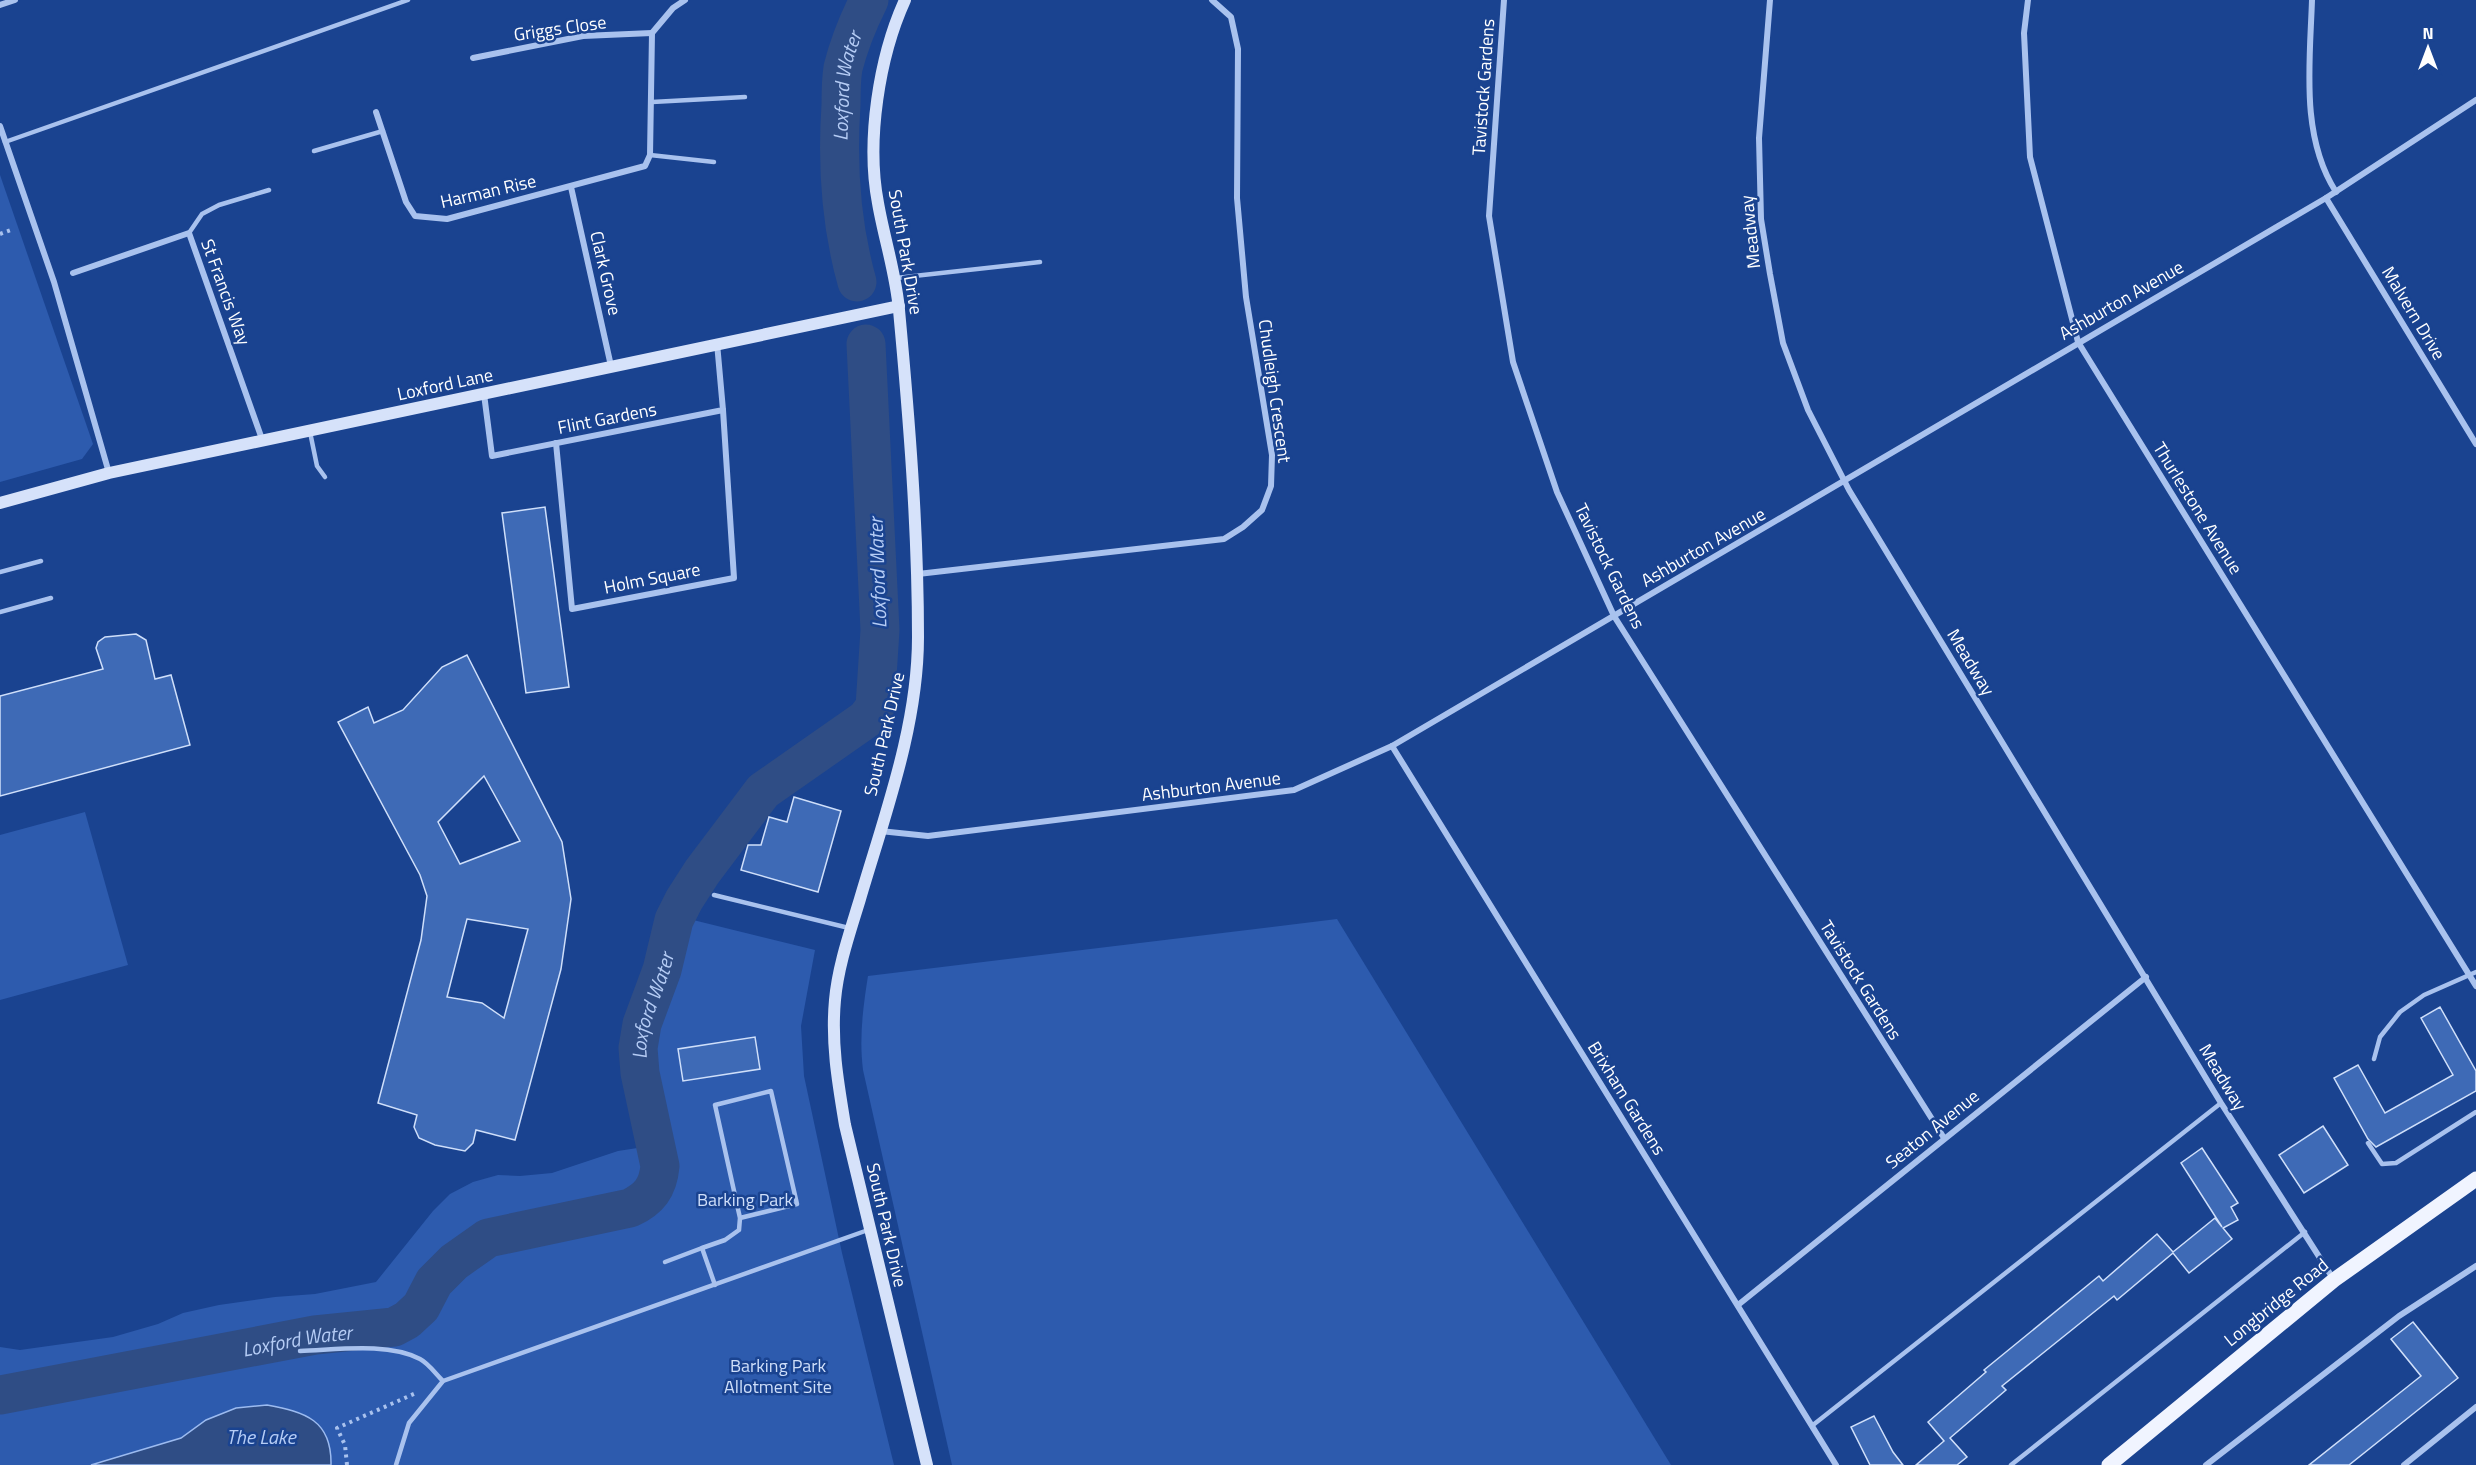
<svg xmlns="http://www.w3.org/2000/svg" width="2476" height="1465" font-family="'Titillium Web',sans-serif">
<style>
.green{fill:#2d5bae}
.water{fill:#2f4d85;stroke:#9cbbf0;stroke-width:1.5}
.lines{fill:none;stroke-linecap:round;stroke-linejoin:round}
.river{stroke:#2f4d85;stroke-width:39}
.building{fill:#3e6ab6;stroke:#cfdffa;stroke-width:1.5;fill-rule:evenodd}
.path{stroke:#a9c2ee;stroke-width:4;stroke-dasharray:3 4.5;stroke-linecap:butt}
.lane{stroke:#a9c2ee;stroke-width:4.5}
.street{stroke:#a9c2ee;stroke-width:6}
.secondary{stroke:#d6e2fa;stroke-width:12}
.primary{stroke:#f0f4ff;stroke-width:15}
.labels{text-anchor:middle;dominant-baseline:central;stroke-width:5;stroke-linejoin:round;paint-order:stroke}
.street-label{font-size:18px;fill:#fff;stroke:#1a4390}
.park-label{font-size:18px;fill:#cfdffa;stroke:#1a4390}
.water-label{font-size:20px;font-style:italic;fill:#b5ccf5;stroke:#1a4390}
</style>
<rect width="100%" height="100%" fill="#1a4390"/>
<g class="green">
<polygon points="0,175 93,444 82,459 0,482"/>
<polygon points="85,812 128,965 0,1000 0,835"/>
<path d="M681,917L815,950L801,1026L804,1076L842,1253L894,1465H0V1399L137,1373L239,1359L327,1339L376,1337L391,1334L409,1327L425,1312L441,1283L487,1244L628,1215C640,1208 654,1201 661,1188C678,1154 639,1079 644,1036L669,970Z"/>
<path d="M1337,919L1671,1465H952L863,1070C859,1038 863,1007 868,976Z"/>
<path d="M644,1147L648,1175L635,1192L622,1198L487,1227C464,1236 440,1255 425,1275C416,1288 412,1305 398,1313C380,1323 353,1320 333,1321L0,1383V1347L20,1350L113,1337L158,1324L183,1313L219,1305L275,1297L315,1294L376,1282L433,1211L450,1194L473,1182L498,1175L520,1176L552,1173L618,1151Z"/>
</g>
<path class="water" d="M267,1405C305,1412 332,1420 331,1465H91L181,1438L206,1420L236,1408Z"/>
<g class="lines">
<g class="river">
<path id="s1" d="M857,282C841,225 837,164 841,105C841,93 841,80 843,68C849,44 858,22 869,0"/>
<path id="s2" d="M0,1395L315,1335L394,1327L407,1320L421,1307L434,1282L454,1262L488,1238L630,1208C649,1199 658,1188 660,1166L640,1073L638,1048L642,1024L662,970L674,920L684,900L702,872L763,791L866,719L875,707L880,630L866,344"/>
</g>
</g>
<g class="building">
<polygon points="545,507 569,687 526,693 502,513"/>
<polygon points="136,634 146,640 155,679 171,675 190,745 0,796 0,696 103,669 96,648 98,642 105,637"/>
<path d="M467,655L562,842L571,899L561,969L515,1140L476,1130L473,1143L465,1151L435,1145L419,1138L414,1127L417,1115L378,1103L421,940L427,896L420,875L338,722L368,707L374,723L403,710L442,667ZM484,776L520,841L460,864L438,822ZM467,919L528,929L504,1018L482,1003L447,997Z"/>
<polygon points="794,797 841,811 818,892 741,870 748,845 761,845 769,817 787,822"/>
<polygon points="2440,1007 2476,1071 2476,1091 2376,1147 2368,1139 2334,1078 2358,1065 2385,1113 2453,1075 2421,1018"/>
<polygon points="755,1037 760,1069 683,1081 678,1049"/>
<polygon points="2323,1126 2348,1165 2304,1193 2279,1155"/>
<polygon points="2202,1148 2238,1203 2231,1207 2238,1220 2223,1228 2232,1239 2189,1273 2173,1253 2117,1300 2114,1296 2002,1386 2006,1390 1950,1438 1967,1457 1957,1465 1916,1465 1944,1441 1928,1422 1986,1372 1984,1370 2099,1276 2103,1281 2157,1234 2173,1252 2215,1218 2222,1227 2181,1163"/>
<polygon points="2413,1322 2458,1378 2349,1465 2309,1465 2421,1376 2391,1339"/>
<polygon points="1874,1416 1893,1452 1903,1465 1870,1465 1851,1427"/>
</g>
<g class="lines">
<g class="path">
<polyline points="0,234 11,230"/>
<polyline points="347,1465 345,1445 337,1428 416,1393"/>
</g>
<g class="lane">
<polyline points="652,102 745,97"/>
<polyline points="5,142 408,0"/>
<polyline points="314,151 383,131"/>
<polyline points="650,155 714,162"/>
<polyline points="189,233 202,214 219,205 269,190"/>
<polyline points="896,278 1040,262"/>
<polyline points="310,432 317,466 325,477"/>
<polyline points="0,572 41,561"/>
<polyline points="0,612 51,598"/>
<polyline points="714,895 849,928"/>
<polyline points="2374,1059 2380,1037 2400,1012 2424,995 2476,972"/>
<polyline points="2368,1143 2382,1164 2396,1163 2476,1112"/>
<polyline points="665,1262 702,1248"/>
<polyline points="715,1285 702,1248 725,1240 739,1230 740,1218 715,1105 771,1091 797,1204 740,1218"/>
<path d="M300,1351C336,1350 387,1342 420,1359C428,1363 436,1374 443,1381"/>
<polyline points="1813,1425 2221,1103"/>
<polyline points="396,1465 409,1423 443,1381 868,1230"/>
<polyline points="2011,1465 2305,1232"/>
</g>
<g class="street">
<polyline points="1504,0 1489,216 1513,362 1557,492 1614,616 1944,1138"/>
<polyline points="1770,0 1759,138 1761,219 1770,274 1783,343 1808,410 1849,490 2221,1103 2334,1280"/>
<polyline points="2028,0 2024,33 2030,157 2078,342 2476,986"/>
<path d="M2312,0C2310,62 2300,136 2336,192"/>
<polyline points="0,5 15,0"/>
<polyline points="473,58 583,36 652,33"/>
<polyline points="376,112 406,202 415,216 447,219 645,166 650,155 652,33 673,8 685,0"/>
<polyline points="0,126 54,282 109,473"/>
<polyline points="571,187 611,366"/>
<polyline points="2326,198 2476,444"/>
<polyline points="73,273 189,233 263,442"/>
<polyline points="484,394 492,456 723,410 717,343"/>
<polyline points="556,443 572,609 734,578 723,410"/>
<polyline points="918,574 1224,539 1243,527 1262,510 1271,486 1272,455 1246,297 1237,198 1238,49 1231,17 1212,0"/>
<polyline points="1392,746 1836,1465"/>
<polyline points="880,831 928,836 1294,790 1392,746 2326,198 2476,100"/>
<polyline points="1738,1305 2146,977"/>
<polyline points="2206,1465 2399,1316 2476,1266"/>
<polyline points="2404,1465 2476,1407"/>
</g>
<g class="secondary">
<path d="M905,0C879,57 866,141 878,203C884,238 896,274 899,310C909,418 918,528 918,637C918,726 885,814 860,899C850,932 838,966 835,1000C831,1043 838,1083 845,1125L927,1465"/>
<polyline points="0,503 109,473 899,306"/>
</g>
<polyline class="primary" points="2109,1465 2334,1280 2476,1179"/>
</g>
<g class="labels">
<g class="street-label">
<text transform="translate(560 28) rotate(-8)">Griggs Close</text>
<text transform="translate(1483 87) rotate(-86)">Tavistock Gardens</text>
<text transform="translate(488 191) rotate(-13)">Harman Rise</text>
<text transform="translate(1750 232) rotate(-96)">Meadway</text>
<text transform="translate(906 252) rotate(80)">South Park Drive</text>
<text transform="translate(606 273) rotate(77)">Clark Grove</text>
<text transform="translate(226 292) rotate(70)">St Francis Way</text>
<text transform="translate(2121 300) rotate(-30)">Ashburton Avenue</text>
<text transform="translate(2414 313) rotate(59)">Malvern Drive</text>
<text transform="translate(445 384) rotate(-12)">Loxford Lane</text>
<text transform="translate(1275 391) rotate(82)">Chudleigh Crescent</text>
<text transform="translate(607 418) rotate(-11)">Flint Gardens</text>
<text transform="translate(2198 508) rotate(58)">Thurlestone Avenue</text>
<text transform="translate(1703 547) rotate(-30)">Ashburton Avenue</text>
<text transform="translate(1610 566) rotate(64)">Tavistock Gardens</text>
<text transform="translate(652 578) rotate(-11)">Holm Square</text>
<text transform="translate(1971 662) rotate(59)">Meadway</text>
<text transform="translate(884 734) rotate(-77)">South Park Drive</text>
<text transform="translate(1211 786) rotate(-7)">Ashburton Avenue</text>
<text transform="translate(1861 980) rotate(58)">Tavistock Gardens</text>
<text transform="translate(2223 1077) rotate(59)">Meadway</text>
<text transform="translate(1627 1098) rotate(58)">Brixham Gardens</text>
<text transform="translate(1932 1129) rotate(-39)">Seaton Avenue</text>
<text transform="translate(887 1225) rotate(77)">South Park Drive</text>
<text transform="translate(2276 1302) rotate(-39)">Longbridge Road</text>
</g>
<g class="park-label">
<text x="745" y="1199">Barking Park</text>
<text x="778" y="1365">Barking Park<tspan x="778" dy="21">Allotment Site</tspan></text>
</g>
<g class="water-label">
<text stroke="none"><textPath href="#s1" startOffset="198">Loxford Water</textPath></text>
<text transform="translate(877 573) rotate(-92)">Loxford Water</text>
<text stroke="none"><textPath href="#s2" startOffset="896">Loxford Water</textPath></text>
<text stroke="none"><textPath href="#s2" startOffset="302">Loxford Water</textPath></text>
<text x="261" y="1436">The Lake</text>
</g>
</g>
<g transform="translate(2428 48)" stroke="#1a4390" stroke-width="4.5" paint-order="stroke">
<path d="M0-4.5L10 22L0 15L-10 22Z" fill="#ffffff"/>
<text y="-9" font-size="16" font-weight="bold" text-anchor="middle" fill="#ffffff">N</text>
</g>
</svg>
